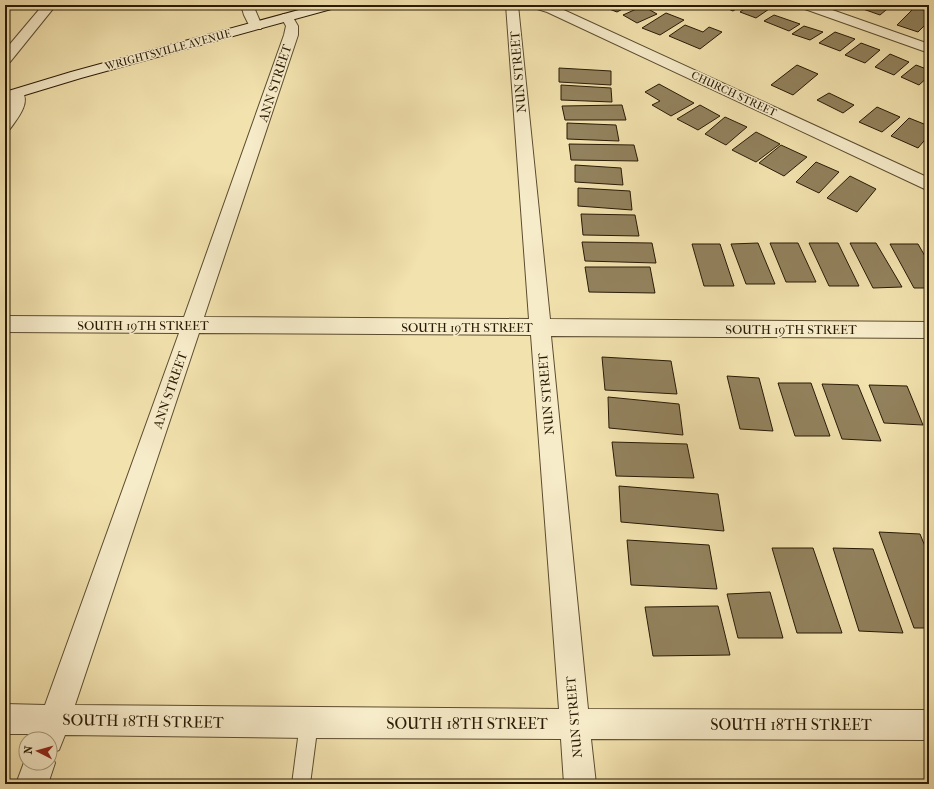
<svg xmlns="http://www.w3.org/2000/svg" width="934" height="789" font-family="'IM FELL French Canon',serif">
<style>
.building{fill:#92825d;stroke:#291a05}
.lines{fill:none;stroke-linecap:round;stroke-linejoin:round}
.lane-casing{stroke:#5b4c2f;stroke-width:2}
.street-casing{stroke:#5b4c2f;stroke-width:2}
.secondary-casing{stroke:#291a05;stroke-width:2}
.lane{fill:#f7ecca;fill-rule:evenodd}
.street{fill:#f7ecca;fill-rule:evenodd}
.secondary{fill:#f7ecca;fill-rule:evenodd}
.labels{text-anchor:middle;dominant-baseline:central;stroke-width:3;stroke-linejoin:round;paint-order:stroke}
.far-street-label{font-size:11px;fill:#291a05;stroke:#f7ecca}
.street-label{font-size:13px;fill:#291a05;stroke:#f7ecca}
.near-street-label{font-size:16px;fill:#291a05;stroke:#f7ecca}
</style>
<rect width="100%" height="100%" fill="#f2e2ae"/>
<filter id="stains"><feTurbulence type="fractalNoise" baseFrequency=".005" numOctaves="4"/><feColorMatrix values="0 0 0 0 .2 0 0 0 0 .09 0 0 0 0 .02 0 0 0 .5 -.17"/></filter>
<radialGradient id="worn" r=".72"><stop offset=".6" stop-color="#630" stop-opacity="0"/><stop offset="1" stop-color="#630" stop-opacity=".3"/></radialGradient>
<g class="building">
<polygon points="607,5 630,5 617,12 604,7"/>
<polygon points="719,5 742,5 733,11"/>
<polygon points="750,5 767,5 772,7 756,18 740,12"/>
<polygon points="868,5 892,5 880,15 863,9"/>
<polygon points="643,6 657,14 637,23 623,15"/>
<polygon points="915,7 929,12 929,21 918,32 897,25"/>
<polygon points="666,13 684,20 660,35 642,28"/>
<polygon points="774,15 800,24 789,31 764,21"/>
<polygon points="685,25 703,32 709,27 722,32 700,49 669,36"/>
<polygon points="804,26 823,32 810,40 792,34"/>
<polygon points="835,32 855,39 840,51 819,43"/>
<polygon points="861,43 880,50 865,63 845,55"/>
<polygon points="890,54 909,62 894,75 875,67"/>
<polygon points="797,65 818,74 793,95 771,85"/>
<polygon points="916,65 929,70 929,76 919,85 901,77"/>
<polygon points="559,68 611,71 611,85 559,82"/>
<polygon points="659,84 694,103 671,116 652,105 660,101 645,92"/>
<polygon points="561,85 611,88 612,102 561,100"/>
<polygon points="829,93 854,105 843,113 817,100"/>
<polygon points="622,105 626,120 565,120 562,106"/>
<polygon points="700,105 720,116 698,130 677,119"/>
<polygon points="877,107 900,117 882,132 859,122"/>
<polygon points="725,117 747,127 726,145 705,134"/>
<polygon points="909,118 929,126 929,135 918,148 891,136"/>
<polygon points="567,123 616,125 619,141 567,139"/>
<polygon points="756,132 780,144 756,162 732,150"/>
<polygon points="569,144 634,145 638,161 571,160"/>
<polygon points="781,145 807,157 784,176 759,163"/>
<polygon points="816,162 839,172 819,193 796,182"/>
<polygon points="575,165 621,168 623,185 575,182"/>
<polygon points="850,176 876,189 857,212 827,198"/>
<polygon points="578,188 630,191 632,210 578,206"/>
<polygon points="581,214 635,215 639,236 583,235"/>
<polygon points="582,242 652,243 656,263 585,261"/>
<polygon points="758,243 775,284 746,284 731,244"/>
<polygon points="770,243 798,243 816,282 786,282"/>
<polygon points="809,243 838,243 859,286 829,286"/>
<polygon points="850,243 876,243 902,287 873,288"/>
<polygon points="692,244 720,244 734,286 704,286"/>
<polygon points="890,244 918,244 929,263 929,288 914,288"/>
<polygon points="585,267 650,267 655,293 589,292"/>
<polygon points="602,357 671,361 677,394 605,390"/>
<polygon points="727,376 759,378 773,431 740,429"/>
<polygon points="778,383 811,383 830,436 795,436"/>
<polygon points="822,384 858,385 881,441 842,439"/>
<polygon points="869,385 907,386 923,425 884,423"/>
<polygon points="608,397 679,404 683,435 609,428"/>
<polygon points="612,442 687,444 694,478 616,476"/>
<polygon points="619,486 718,494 724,531 621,522"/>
<polygon points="879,532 920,534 929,556 929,628 914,628"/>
<polygon points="627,540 709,545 717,589 631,585"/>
<polygon points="772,548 813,548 842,633 797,633"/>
<polygon points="833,548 873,549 903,633 859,631"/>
<polygon points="770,592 783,638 738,638 727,594"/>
<polygon points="718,606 730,655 653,656 645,607"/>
</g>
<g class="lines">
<g class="lane-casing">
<polygon id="lane" points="309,714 315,717 318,723 310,784 292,784 300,723 303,717"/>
</g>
<g class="street-casing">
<g id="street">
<polygon points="43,5 56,5 10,62 5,63 5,50"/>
<polygon points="241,5 253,5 262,26 261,29 251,29 244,15"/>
<path d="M506,5H518L550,319L929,322V338L551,336L588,709L929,710V740L591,739L596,784H564L561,739L309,738L65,735L59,750L51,753L55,763L48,784H16L26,757V763H50V739H33L34,734H5V704L45,705L179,333L5,332V316L184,317L284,35L286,26L281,17L283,14H291L298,26V35L204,317L529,319ZM199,333L531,335L559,709L75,705Z"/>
<polygon points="532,5 555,6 929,178 929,191 547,12 534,8"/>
<polygon points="800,5 818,5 929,44 929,53 802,8"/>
<path d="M17,90L22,91C31,103 17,119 10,129L5,131V114L10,107V94L12,91Z"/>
</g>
</g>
<g class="secondary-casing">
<polygon id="secondary" points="317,5 337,5 335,8 81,78 5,101 5,92 71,72"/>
</g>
<use href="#lane" class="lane"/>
<use href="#street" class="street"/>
<use href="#secondary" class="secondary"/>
</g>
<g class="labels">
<g class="far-street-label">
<text transform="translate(168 50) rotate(-15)">WRIGHTSVILLE AVENUE</text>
<text transform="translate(734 94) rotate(25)">CHURCH STREET</text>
</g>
<g class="street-label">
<text transform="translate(518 72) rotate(-95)">NUN STREET</text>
<text transform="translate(275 83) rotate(-72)">ANN STREET</text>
<text x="143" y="325">SOUTH 19TH STREET</text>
<text x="467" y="327">SOUTH 19TH STREET</text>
<text x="791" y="329">SOUTH 19TH STREET</text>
<text transform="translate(170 390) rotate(-71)">ANN STREET</text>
<text transform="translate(546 394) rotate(-95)">NUN STREET</text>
<text transform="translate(574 717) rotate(-95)">NUN STREET</text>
</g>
<g class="near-street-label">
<text transform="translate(143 721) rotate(1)">SOUTH 18TH STREET</text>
<text x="467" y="723">SOUTH 18TH STREET</text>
<text x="791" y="724">SOUTH 18TH STREET</text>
</g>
</g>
<rect width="934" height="789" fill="none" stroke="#f2e2ae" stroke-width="20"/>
<rect x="6" y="6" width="922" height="777" fill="none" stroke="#291a05" stroke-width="2"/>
<rect x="10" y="10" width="914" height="769" fill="none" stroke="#291a05"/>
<g transform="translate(38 751) rotate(276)"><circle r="19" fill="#f7ecca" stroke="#a5987b"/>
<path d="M0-3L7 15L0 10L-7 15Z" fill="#8f2418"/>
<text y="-6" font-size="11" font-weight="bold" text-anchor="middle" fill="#291a05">N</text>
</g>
<rect width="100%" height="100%" filter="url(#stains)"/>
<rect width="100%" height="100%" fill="url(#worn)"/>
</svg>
